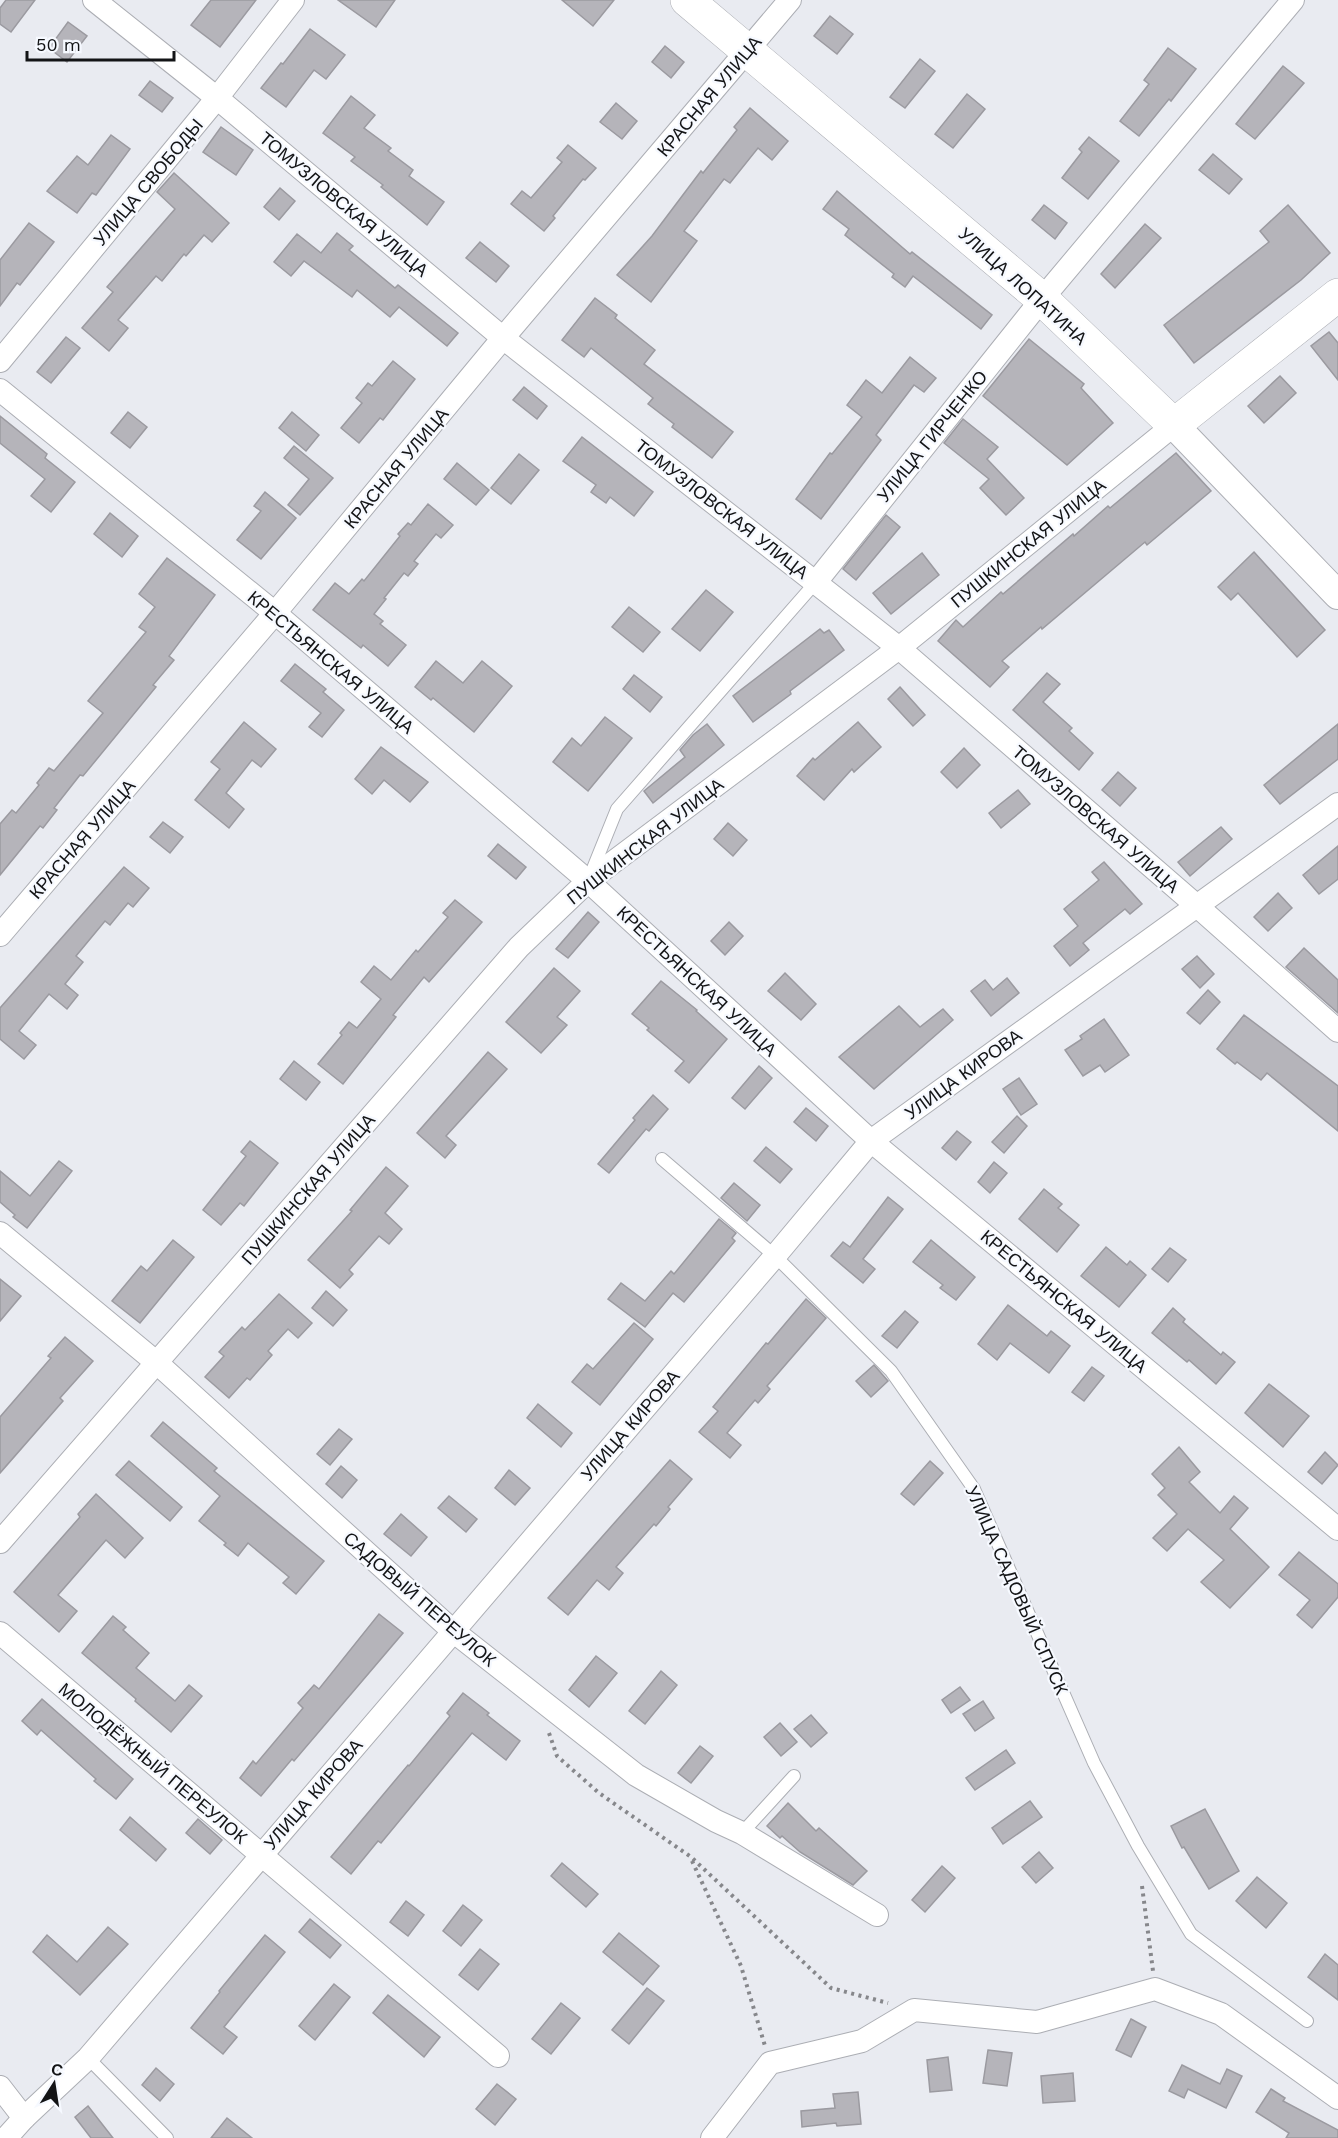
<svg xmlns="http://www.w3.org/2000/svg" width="1338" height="2138" font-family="'Work Sans',sans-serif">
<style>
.building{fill:#b5b4ba;stroke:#9b9aa0;stroke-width:1.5}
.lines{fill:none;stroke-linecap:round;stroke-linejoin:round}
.service-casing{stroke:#acaeb4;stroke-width:14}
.minor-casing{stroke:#acaeb4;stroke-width:24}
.tertiary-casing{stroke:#acaeb4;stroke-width:30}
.primary-casing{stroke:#acaeb4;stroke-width:34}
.path{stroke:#86878b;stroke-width:4;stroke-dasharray:3 4.5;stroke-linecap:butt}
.service{stroke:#fff;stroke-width:12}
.minor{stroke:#fff;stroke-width:22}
.tertiary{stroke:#fff;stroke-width:28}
.primary{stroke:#fff;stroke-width:33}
.labels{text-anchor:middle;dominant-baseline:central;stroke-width:4.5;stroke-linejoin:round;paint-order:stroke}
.street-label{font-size:18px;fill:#131416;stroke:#f6f9ff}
</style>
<rect width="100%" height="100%" fill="#e9ebf1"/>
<g class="building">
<polygon points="6,0 35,0 11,32 0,24 0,8"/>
<polygon points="211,0 256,0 220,47 191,25"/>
<polygon points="338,0 395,0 376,27"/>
<polygon points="562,0 614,0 593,26"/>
<polygon points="830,16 853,34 837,54 814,36"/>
<polygon points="68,22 87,36 67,62 49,48"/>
<polygon points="310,29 345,55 326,79 314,70 286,107 261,88 281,63 283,64"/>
<polygon points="665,46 684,62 671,78 652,62"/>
<polygon points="1168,48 1196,69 1171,101 1169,99 1139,136 1120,121 1149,84 1144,80"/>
<polygon points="920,59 935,71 905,108 890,97"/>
<polygon points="1283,66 1304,83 1255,139 1236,124"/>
<polygon points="150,81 173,98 162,112 139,95"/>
<polygon points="967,94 985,109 953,148 935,134"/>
<polygon points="351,96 375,115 364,128 391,148 388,151 413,170 409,176 444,202 427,225 381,187 383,185 351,161 355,157 323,133"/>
<polygon points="616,103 637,121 622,139 600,122"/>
<polygon points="750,108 788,141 772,160 758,148 730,183 724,179 684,231 697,241 651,302 617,275 652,236 701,171 703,173 737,130 734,127"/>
<polygon points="221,127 253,150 236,175 203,152"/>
<polygon points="111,135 130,149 96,195 92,193 77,213 47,191 77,156 88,165"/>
<polygon points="1089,137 1119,161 1088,199 1062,178 1082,152 1079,149"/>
<polygon points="568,145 596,168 585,180 583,179 553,216 555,218 544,231 511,204 522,191 531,198 562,162 557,158"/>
<polygon points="1213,154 1242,179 1229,194 1199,170"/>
<polygon points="174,173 229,223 212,242 204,235 186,256 184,254 162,281 156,276 118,320 128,328 109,351 82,328 113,292 107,287 175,209 157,192"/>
<polygon points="280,188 295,201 279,220 264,207"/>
<polygon points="837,191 910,254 912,252 992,315 981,329 913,276 905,287 892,277 894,274 845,235 849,229 823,209"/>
<polygon points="1044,205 1067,223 1055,239 1032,220"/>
<polygon points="1288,205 1330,253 1301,280 1194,363 1164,325 1269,242 1260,231"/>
<polygon points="29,223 54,242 20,285 17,283 0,306 0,260"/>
<polygon points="1145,224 1161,238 1115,288 1101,274"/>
<polygon points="337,233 353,246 349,250 395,288 398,285 458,333 447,346 399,307 390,317 357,290 352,297 304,261 291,276 274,262 297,234 321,253"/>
<polygon points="480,242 509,266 496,282 466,258"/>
<polygon points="595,298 617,315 615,318 655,350 644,364 733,432 712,458 672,427 674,424 648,404 653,398 591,348 584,357 562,340"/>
<polygon points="1329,332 1338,343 1338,380 1311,346"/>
<polygon points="66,337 80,348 51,383 37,372"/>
<polygon points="1029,339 1084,384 1081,388 1113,423 1067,465 983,396"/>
<polygon points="910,357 936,378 924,392 914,385 876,435 881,440 821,519 796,499 830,453 832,454 862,417 847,405 866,380 882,393"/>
<polygon points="393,361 415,379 383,420 380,418 359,443 341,428 362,403 356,398 368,383 372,386"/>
<polygon points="1280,376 1296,393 1264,423 1248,406"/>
<polygon points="524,387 547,406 537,419 513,400"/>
<polygon points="128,412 147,427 130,448 111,433"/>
<polygon points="292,412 319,435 306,451 279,428"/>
<polygon points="0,416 47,454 45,458 75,482 51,512 31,496 45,479 0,443"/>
<polygon points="963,419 998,447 987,459 1024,498 1006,515 980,488 989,479 944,443"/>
<polygon points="582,437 653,492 634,516 610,497 606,503 591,492 596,485 563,461"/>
<polygon points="294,446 333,478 300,515 288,505 309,479 284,458"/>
<polygon points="1176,453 1211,491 1147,545 1145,542 1042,629 1041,627 1002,661 1009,667 990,687 938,641 956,620 963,627 1001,592 1003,594 1073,534 1074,536 1108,506 1110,508"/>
<polygon points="519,454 539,470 511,504 491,488"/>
<polygon points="457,463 489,490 476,505 444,479"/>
<polygon points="265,492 296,518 261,559 237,540 261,511 254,506"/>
<polygon points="428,504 453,525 441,538 436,534 414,561 418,564 408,576 404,573 384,598 386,599 374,614 383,621 380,624 406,645 388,666 363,645 361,648 313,610 335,583 349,594 362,579 364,581 400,536 398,534 408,523 411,525"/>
<polygon points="110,513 138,536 122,557 94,534"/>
<polygon points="886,515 900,527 856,580 843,569"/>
<polygon points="1254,552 1325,630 1297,657 1238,593 1231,600 1218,587"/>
<polygon points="922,553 939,575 891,614 873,593"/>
<polygon points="167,558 215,595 169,656 174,660 153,685 156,687 83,776 80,775 54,808 57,810 43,828 40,826 0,875 0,824 12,810 16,813 39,785 37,783 49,768 54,771 103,713 88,701 146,632 139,627 155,607 139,594"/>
<polygon points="706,590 733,612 700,651 672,629"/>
<polygon points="629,607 660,632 643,652 612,627"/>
<polygon points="820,629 824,633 829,630 844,650 790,691 791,694 753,722 733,696"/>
<polygon points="436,661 463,683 482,661 512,686 474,732 433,698 431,700 415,687"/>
<polygon points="295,664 326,689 323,692 344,710 322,737 309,727 321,713 281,681"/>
<polygon points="1047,673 1060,684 1043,702 1072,728 1069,731 1093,753 1079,770 1013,710"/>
<polygon points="634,675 662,697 650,712 623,689"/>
<polygon points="900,687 925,715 913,726 888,699"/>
<polygon points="605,717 632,738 588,791 553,762 572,738 581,746"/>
<polygon points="244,722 276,749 261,767 252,760 226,793 244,809 229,828 195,800 220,769 211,762"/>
<polygon points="858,722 881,747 854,772 852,769 824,800 797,776 813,758 815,760"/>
<polygon points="707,724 724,745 653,803 644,791 685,757 680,750 693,735"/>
<polygon points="1338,724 1338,759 1280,804 1264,785"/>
<polygon points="381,747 428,782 410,802 384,780 372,794 355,779"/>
<polygon points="964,748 980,765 957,788 941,772"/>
<polygon points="1118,772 1136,788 1120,806 1102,790"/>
<polygon points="1018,790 1030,804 1001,828 989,813"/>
<polygon points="163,822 183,837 170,853 150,837"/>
<polygon points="728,823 747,840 733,856 714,839"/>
<polygon points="1221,827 1232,839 1190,876 1178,862"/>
<polygon points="498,844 526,867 516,879 488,856"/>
<polygon points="1338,846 1338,879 1319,894 1303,875"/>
<polygon points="1104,862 1142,904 1130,914 1125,909 1083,943 1089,950 1070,966 1054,946 1078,926 1064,909 1099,880 1092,872"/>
<polygon points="124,867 149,888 133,907 128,903 110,925 105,921 76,956 83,962 65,984 78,995 67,1009 49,994 19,1031 36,1045 24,1059 0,1039 0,1008"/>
<polygon points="1278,893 1292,908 1268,931 1254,917"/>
<polygon points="455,900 482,922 429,982 424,977 393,1015 396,1017 343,1084 318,1064 342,1035 340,1033 349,1022 357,1028 381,999 361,982 374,966 391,980 416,950 418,952 448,917 443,913"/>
<polygon points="588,912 599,922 568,958 556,949"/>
<polygon points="729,922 743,936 725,955 711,941"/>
<polygon points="1304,948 1338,980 1338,1013 1286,967"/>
<polygon points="1197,956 1214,974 1200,988 1182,969"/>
<polygon points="554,968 580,991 557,1017 567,1025 541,1053 506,1022"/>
<polygon points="785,973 816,1004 801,1020 768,991"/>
<polygon points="1007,978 1019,993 991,1016 971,991 985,980 993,990"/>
<polygon points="661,981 697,1010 696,1011 727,1039 689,1083 675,1071 684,1061 647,1030 649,1028 632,1014"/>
<polygon points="1208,990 1220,1002 1200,1024 1187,1013"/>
<polygon points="899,1006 920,1027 943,1009 953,1020 874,1089 839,1057"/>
<polygon points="1244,1015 1338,1086 1338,1131 1267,1073 1261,1080 1237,1062 1235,1064 1217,1049"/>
<polygon points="1104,1019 1129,1055 1105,1072 1100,1065 1083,1076 1065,1050 1082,1039 1080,1036"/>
<polygon points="488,1052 507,1069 446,1136 456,1145 445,1158 417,1133"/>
<polygon points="294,1061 320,1082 306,1100 280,1079"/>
<polygon points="759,1066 772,1078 745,1109 732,1098"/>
<polygon points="1019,1078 1037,1104 1021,1115 1003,1089"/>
<polygon points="653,1095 668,1109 649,1131 646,1129 609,1173 598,1164 635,1120 633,1118"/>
<polygon points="806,1108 828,1126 816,1141 794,1122"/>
<polygon points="1017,1116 1027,1126 1004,1153 992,1142"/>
<polygon points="957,1131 971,1142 956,1160 942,1148"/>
<polygon points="250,1141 278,1163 244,1206 240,1203 221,1225 203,1210 246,1156 241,1152"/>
<polygon points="766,1147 792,1169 780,1183 754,1161"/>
<polygon points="59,1161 72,1171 27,1228 13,1217 15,1215 0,1202 0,1171 30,1196"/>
<polygon points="994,1162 1007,1173 990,1193 978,1182"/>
<polygon points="386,1167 408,1186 385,1213 402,1229 389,1244 379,1236 349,1270 353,1274 340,1288 308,1260 352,1211 350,1210"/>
<polygon points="734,1183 760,1205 747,1221 721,1198"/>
<polygon points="1044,1189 1062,1204 1058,1208 1079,1225 1057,1252 1019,1219"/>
<polygon points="888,1197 903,1209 863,1259 875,1269 863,1283 831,1256 843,1242 850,1247"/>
<polygon points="719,1219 736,1233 732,1238 735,1241 684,1302 673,1293 645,1327 608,1299 621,1283 645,1301 671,1271 674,1274"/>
<polygon points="173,1240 194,1257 140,1323 112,1301 141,1266 147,1271"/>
<polygon points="931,1240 975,1277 956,1300 940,1288 943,1285 913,1262"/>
<polygon points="1106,1247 1127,1265 1130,1261 1146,1275 1119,1307 1081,1276"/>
<polygon points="1170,1248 1186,1260 1168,1282 1152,1269"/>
<polygon points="0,1279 21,1296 0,1321"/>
<polygon points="326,1291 347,1310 333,1326 312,1308"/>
<polygon points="279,1294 312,1323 298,1338 288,1329 268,1351 272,1355 250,1380 247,1378 229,1398 205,1377 224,1356 219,1352 242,1327 245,1330"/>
<polygon points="806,1299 826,1318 767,1386 770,1389 758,1403 755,1400 727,1433 741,1445 730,1458 699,1432 718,1411 713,1407 766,1343 768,1344"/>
<polygon points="1008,1305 1047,1336 1051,1331 1070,1346 1049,1373 1010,1343 997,1360 978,1344"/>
<polygon points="1173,1308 1185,1319 1183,1322 1221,1355 1223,1352 1235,1362 1216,1384 1189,1360 1187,1362 1152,1333"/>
<polygon points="905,1311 918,1322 897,1348 882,1336"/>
<polygon points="634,1323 653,1339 600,1405 572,1382 587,1364 593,1369"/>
<polygon points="65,1337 93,1361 60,1398 63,1401 0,1473 0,1417 51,1358 48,1356"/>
<polygon points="874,1365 888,1381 871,1397 856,1381"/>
<polygon points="1092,1367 1104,1376 1084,1401 1072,1392"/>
<polygon points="1269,1384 1309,1416 1283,1447 1245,1413"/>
<polygon points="538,1404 572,1433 561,1447 527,1418"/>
<polygon points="163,1422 217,1468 214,1471 324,1561 296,1594 283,1583 289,1577 248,1543 238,1556 224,1545 226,1543 199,1521 220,1496 151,1436"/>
<polygon points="339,1429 352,1439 330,1465 317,1454"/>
<polygon points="1179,1447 1200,1472 1189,1482 1220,1513 1234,1496 1248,1508 1230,1529 1269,1567 1230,1608 1201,1582 1224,1560 1188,1529 1167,1551 1153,1538 1177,1514 1158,1495 1165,1488 1152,1474"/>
<polygon points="1325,1452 1338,1465 1322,1484 1308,1472"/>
<polygon points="670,1460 692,1479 668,1507 670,1509 656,1526 654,1524 616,1567 623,1573 609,1590 597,1580 568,1615 548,1598"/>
<polygon points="129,1461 182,1507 170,1521 116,1475"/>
<polygon points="930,1461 943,1473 914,1505 901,1494"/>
<polygon points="341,1466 357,1480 342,1498 326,1484"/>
<polygon points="509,1470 530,1488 515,1505 495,1488"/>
<polygon points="96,1494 143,1538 125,1558 106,1540 58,1595 77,1611 59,1632 14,1592 80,1517 78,1514"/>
<polygon points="449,1496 477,1519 466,1532 438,1508"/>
<polygon points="401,1514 427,1537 411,1556 384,1534"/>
<polygon points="1299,1552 1338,1584 1338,1597 1312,1628 1297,1615 1310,1600 1279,1575"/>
<polygon points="379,1614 403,1633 294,1761 292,1759 261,1796 240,1778 253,1761 256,1764 303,1708 298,1703 314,1685 319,1689"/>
<polygon points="113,1616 126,1627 123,1630 149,1653 136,1668 175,1701 189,1685 202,1696 171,1732 135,1701 136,1699 82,1653"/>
<polygon points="596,1656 617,1673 589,1707 569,1690"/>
<polygon points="661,1671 677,1685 645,1724 629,1711"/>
<polygon points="960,1687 970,1700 951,1713 942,1700"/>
<polygon points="463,1693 489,1713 487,1715 520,1741 506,1760 472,1733 381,1843 378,1841 351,1874 331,1857 408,1765 409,1766 450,1716 447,1713"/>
<polygon points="42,1699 133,1779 116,1799 94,1781 96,1779 41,1730 37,1735 22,1721"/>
<polygon points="983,1701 994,1718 975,1731 963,1714"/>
<polygon points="811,1715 827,1733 811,1747 794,1729"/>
<polygon points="780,1723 797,1742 781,1756 764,1737"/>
<polygon points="700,1746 713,1756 691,1783 678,1773"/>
<polygon points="1006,1750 1015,1763 975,1790 966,1778"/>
<polygon points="1030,1801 1042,1817 1003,1844 992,1828"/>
<polygon points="788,1803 816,1831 819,1828 867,1871 853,1885 800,1852 782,1836 780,1838 767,1826"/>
<polygon points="1205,1809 1239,1871 1209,1889 1184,1847 1182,1848 1171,1826"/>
<polygon points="130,1817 166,1849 156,1861 120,1830"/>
<polygon points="198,1819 222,1840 210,1854 186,1833"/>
<polygon points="1039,1852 1053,1868 1036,1883 1022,1867"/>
<polygon points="562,1863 598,1894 586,1907 551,1876"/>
<polygon points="942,1866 955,1878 925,1912 912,1900"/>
<polygon points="1257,1877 1287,1903 1266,1928 1236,1901"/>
<polygon points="406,1901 424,1915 408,1936 390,1922"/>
<polygon points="463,1905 482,1920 461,1946 443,1931"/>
<polygon points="310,1919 341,1945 330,1958 299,1932"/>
<polygon points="108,1927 128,1944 80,1995 33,1952 47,1935 77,1962"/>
<polygon points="619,1933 659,1966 643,1985 603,1952"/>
<polygon points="265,1935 285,1952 224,2027 237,2037 223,2054 191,2028 220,1992 219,1991"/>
<polygon points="480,1949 499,1964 478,1990 459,1975"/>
<polygon points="1325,1954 1338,1965 1338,2000 1308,1977"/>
<polygon points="334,1984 350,1997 315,2040 299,2026"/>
<polygon points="647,1988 664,2001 629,2044 612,2030"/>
<polygon points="388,1995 440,2037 424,2057 373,2013"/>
<polygon points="561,2003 580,2018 551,2054 532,2039"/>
<polygon points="1131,2019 1146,2027 1131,2057 1116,2050"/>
<polygon points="988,2050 1012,2053 1007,2086 983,2083"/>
<polygon points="948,2057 952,2090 930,2092 927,2060"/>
<polygon points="1182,2065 1220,2084 1227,2069 1242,2076 1226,2108 1188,2089 1184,2098 1169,2091"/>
<polygon points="156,2068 174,2084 160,2101 142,2085"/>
<polygon points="1073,2073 1075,2101 1043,2103 1041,2076"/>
<polygon points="497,2084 516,2099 495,2125 476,2109"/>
<polygon points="1271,2089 1285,2098 1283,2101 1338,2130 1338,2138 1286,2138 1289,2133 1256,2112"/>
<polygon points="858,2092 861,2124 837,2126 836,2123 802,2127 801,2111 835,2108 833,2094"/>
<polygon points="88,2106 113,2138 91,2138 75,2117"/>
<polygon points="227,2118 252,2138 211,2138"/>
</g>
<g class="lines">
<g class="service-casing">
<g id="service">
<polyline points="590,876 617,809 816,582"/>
<polyline points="662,1159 775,1256 891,1371 974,1489 1094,1763 1138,1846 1191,1934 1307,2021"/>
<polyline points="742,1833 794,1776"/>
<polyline points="88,2058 167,2138"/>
</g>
</g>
<g class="minor-casing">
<g id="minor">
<polyline points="94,0 217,98 503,338 899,648 1197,906 1338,1031"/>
<polyline points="0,361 217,98 293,0"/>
<polyline points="0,390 275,613 588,881 871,1141 1338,1529"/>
<polyline points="816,582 1042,299 1293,0"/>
<polyline points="0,935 275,613 503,338 790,0"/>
<polyline points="0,1233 157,1363 453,1631 636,1775 716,1821 742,1833 877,1915"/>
<polyline points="0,1542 519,947 588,881 899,648 1174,425"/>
<polyline points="0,1633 498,2056"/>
<polyline points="0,2087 24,2118"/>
<polyline points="6,2138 24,2118 88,2058 775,1256 871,1141 1338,804"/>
<polyline points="712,2138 770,2063 862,2041 914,2010 1037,2022 1155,1989 1221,2014 1338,2098"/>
</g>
</g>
<g class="tertiary-casing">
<polyline id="tertiary" points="1174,425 1338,595"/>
</g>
<g class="primary-casing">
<polyline id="primary" points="687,0 1042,299 1174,425 1338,295"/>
</g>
<g class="path">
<polyline points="549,1733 557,1756 599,1793 691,1857 831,1988 888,2003"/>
<polyline points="692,1861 741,1966 765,2046"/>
<polyline points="1142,1886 1153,1971"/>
</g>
<use href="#service" class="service"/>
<use href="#minor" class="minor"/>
<use href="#tertiary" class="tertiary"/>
<use href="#primary" class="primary"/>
</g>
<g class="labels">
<g class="street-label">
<text transform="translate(709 96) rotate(-50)">КРАСНАЯ УЛИЦА</text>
<text transform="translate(148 182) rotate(-50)">УЛИЦА СВОБОДЫ</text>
<text transform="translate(344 204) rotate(40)">ТОМУЗЛОВСКАЯ УЛИЦА</text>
<text transform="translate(1023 286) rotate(42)">УЛИЦА ЛОПАТИНА</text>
<text transform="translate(932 436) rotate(-51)">УЛИЦА ГИРЧЕНКО</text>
<text transform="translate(396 468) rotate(-50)">КРАСНАЯ УЛИЦА</text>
<text transform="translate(722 509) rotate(38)">ТОМУЗЛОВСКАЯ УЛИЦА</text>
<text transform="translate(1028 543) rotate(-39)">ПУШКИНСКАЯ УЛИЦА</text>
<text transform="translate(331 662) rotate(40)">КРЕСТЬЯНСКАЯ УЛИЦА</text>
<text transform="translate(1096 819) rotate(41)">ТОМУЗЛОВСКАЯ УЛИЦА</text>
<text transform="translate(82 839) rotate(-49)">КРАСНАЯ УЛИЦА</text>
<text transform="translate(645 841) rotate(-38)">ПУШКИНСКАЯ УЛИЦА</text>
<text transform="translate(697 981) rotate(43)">КРЕСТЬЯНСКАЯ УЛИЦА</text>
<text transform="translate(963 1074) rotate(-36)">УЛИЦА КИРОВА</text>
<text transform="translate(308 1189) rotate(-49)">ПУШКИНСКАЯ УЛИЦА</text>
<text transform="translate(1064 1301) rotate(40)">КРЕСТЬЯНСКАЯ УЛИЦА</text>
<text transform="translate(630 1425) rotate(-49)">УЛИЦА КИРОВА</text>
<text transform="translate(1017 1590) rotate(66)">УЛИЦА САДОВЫЙ СПУСК</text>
<text transform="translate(420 1599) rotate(41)">САДОВЫЙ ПЕРЕУЛОК</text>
<text transform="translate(153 1763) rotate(40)">МОЛОДЁЖНЫЙ ПЕРЕУЛОК</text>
<text transform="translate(313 1794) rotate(-49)">УЛИЦА КИРОВА</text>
</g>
</g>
<g transform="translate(54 2084) rotate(12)" stroke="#f6f9ff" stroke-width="4.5" paint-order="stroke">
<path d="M0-4.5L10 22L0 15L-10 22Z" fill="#131416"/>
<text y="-9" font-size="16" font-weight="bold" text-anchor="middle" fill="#131416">С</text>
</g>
<path d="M27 51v9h147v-9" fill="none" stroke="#131416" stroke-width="3"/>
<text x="36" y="51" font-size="18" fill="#131416" stroke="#f6f9ff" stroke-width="4.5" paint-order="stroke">50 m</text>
</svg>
